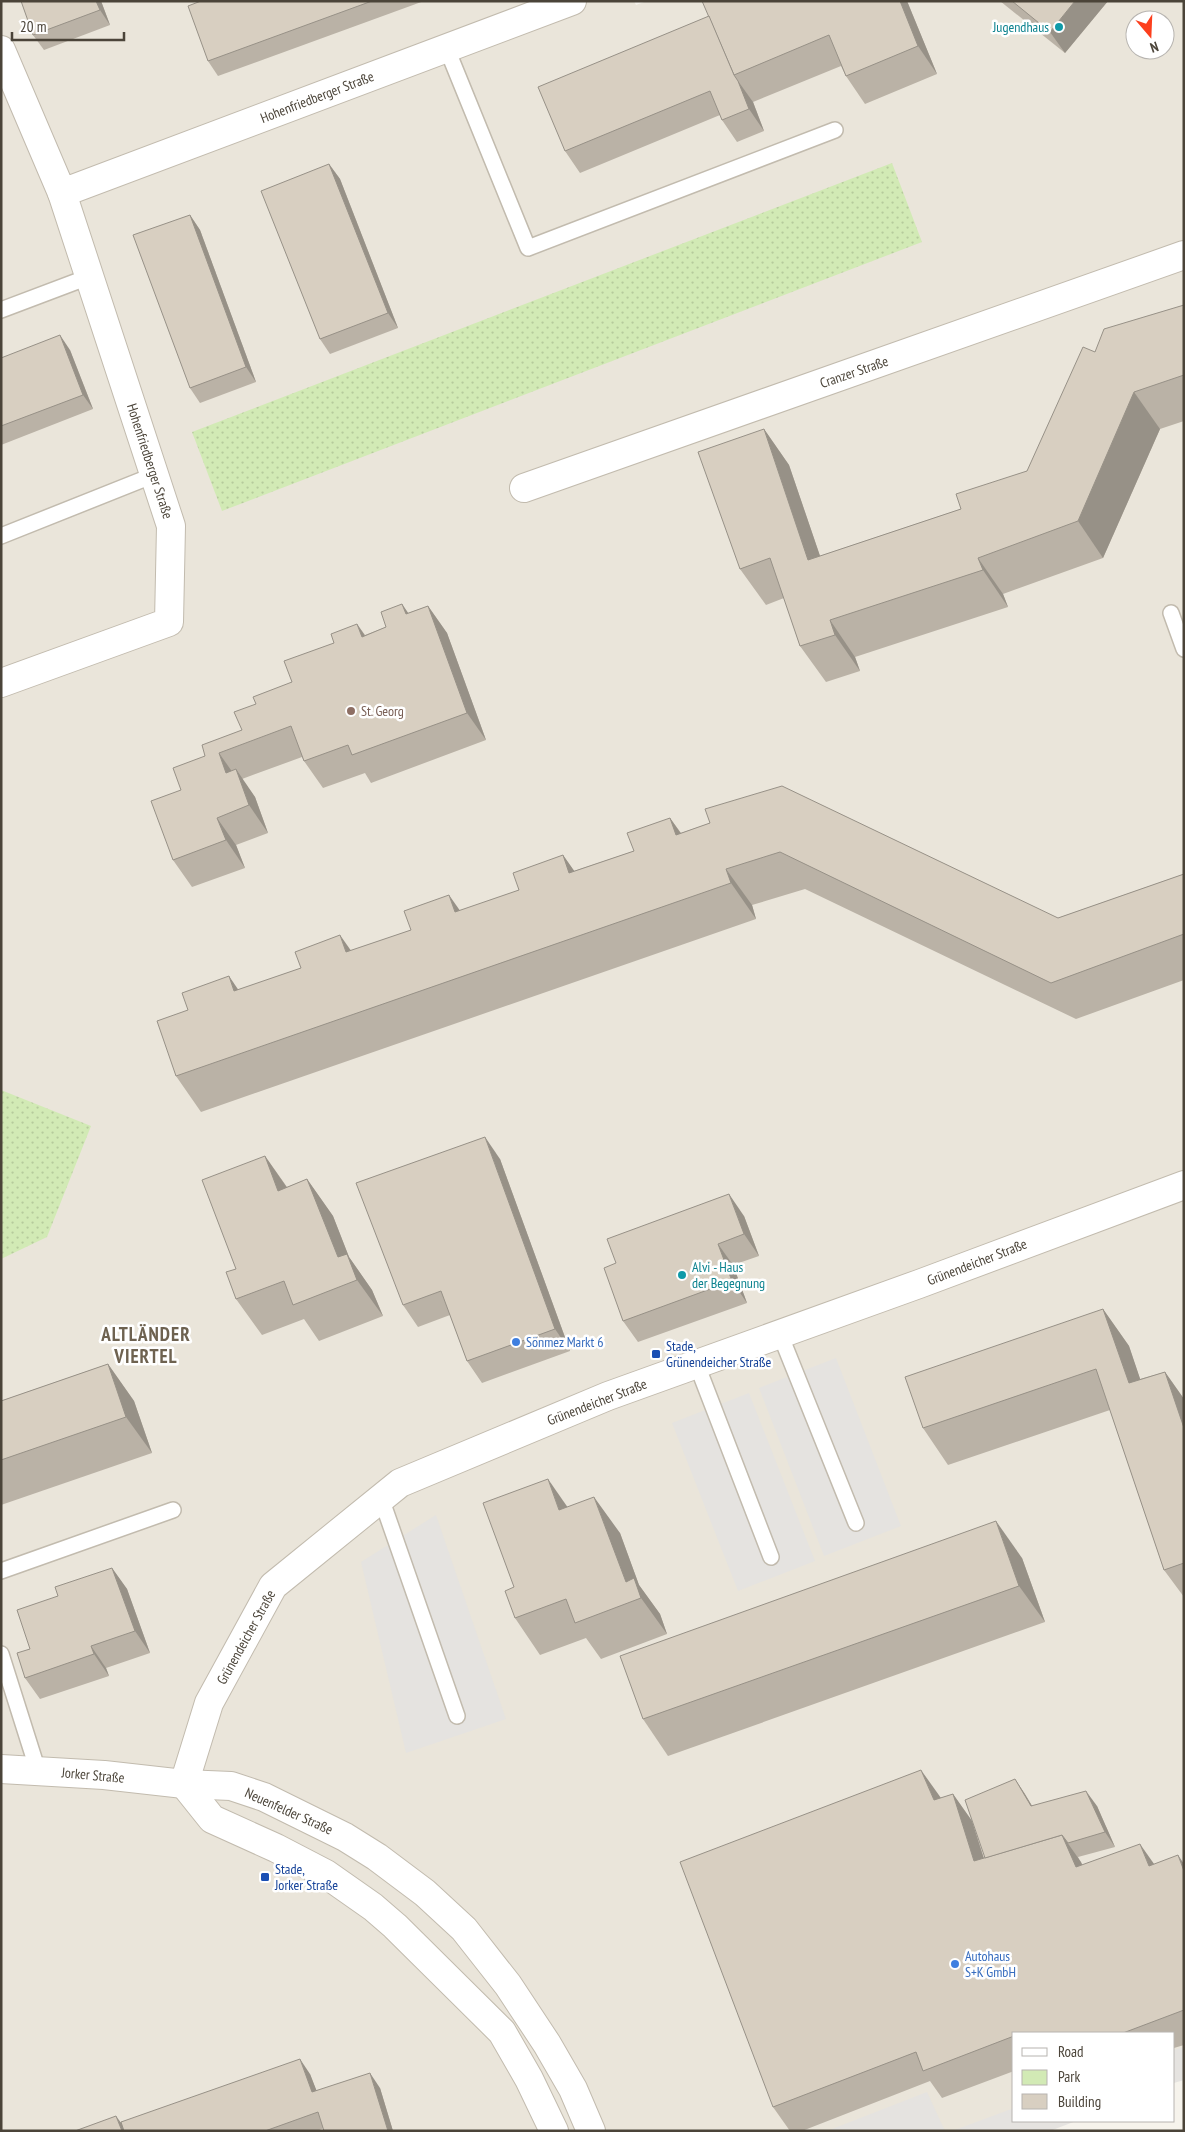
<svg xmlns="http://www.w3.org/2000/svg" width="1185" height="2132" font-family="'PT Sans Narrow',sans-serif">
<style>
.residential{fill:#eae5da;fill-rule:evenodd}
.green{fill:url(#green-dots)}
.parking{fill:#e5e3e0}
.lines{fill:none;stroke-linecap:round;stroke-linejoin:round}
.lane-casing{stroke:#c2bbae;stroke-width:18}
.street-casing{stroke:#c2bbae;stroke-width:30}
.lane{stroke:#fff;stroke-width:15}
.street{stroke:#fff;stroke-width:28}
.wall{fill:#bab2a6}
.shaded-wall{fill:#979187}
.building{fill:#d8cfc1;stroke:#979187}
.culture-dot{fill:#0f9aa8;stroke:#fff;stroke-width:2}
.education-dot{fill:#8d6e63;stroke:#fff;stroke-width:2}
.shop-dot{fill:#3f7fe0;stroke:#fff;stroke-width:2}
.transit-dot{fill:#1a4fb4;stroke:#fff;stroke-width:2}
.labels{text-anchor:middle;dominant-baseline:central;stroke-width:5;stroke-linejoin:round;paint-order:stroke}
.culture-label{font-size:14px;fill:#0d838f;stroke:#fff;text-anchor:end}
.street-label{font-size:14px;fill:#4b4439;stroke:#fff}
.education-label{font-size:14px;fill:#785e54;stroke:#fff;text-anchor:start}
.shop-label{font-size:14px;fill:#366cbe;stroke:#fff;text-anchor:start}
.transit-label{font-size:14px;fill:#164399;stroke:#fff;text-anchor:start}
.district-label{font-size:19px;font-weight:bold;letter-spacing:1px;fill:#6e6250;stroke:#fff}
</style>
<defs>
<pattern id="green-dots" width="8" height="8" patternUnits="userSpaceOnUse" patternTransform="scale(1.25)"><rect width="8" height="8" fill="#d2eab5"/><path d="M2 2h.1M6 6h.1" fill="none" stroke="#b6ca9c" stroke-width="1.8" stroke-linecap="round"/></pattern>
</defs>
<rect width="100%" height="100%" fill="#f6f3ec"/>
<path class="residential" d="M1,1H634L636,5L647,1H1184V2069L1174,2072V2033H1014V2121L1022,2131H1ZM1135,20H1165V50H1135Z"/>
<g class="green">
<polygon points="892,163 922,242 222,511 192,432"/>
<polygon points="1,1090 91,1126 47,1237 1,1259"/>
</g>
<g class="parking">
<polygon points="836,1358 901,1526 824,1556 759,1388"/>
<polygon points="749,1393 815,1561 738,1591 672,1423"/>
<polygon points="436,1515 506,1719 406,1753 361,1562"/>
<polygon points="1184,2047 1184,2080 1174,2083 1174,2050"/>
<polygon points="927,2092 945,2131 827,2131"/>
<polygon points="1014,2108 1014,2121 1076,2121 1050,2131 952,2131"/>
</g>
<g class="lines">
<g class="lane-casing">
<g id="lane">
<polyline points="447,49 528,248 835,130"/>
<polyline points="1,310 91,276"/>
<polyline points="1,536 154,475"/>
<polyline points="1171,613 1184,649"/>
<polyline points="780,1334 856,1523"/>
<polyline points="697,1365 771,1557"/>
<polyline points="381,1498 457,1716"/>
<polyline points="1,1571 173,1510"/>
<polyline points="1,1654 38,1771"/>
</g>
</g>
<g class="street-casing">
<g id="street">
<polyline points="1,50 62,193 572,1"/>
<polyline points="524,488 1184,255"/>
<polyline points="1,683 169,622 171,526 62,193"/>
<polyline points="1,1769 104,1775 184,1784 231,1786 264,1797 345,1837 377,1857 425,1893 464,1929 508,1985 547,2044 573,2089 591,2131"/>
<polyline points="184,1784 209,1703 273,1586 400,1483 608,1396 919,1284 1184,1185"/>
<polyline points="184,1784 212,1819 276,1848 326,1874 373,1907 395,1926 502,2032 529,2079 554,2131"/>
</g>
</g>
<use href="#lane" class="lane"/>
<use href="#street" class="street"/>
</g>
<g class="wall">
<polygon points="101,1 110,25 44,50 33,35"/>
<polygon points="201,1 424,1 218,76 208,61"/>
<polygon points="702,1 907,1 937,74 865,104 846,76 841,66 753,102 764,131 737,142 722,120 720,115 580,173 565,151 709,16"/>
<polygon points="1000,1 1108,1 1065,53"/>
<polygon points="329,164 340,179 398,328 330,354 320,339"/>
<polygon points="190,215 200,230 256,382 200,403 190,388"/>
<polygon points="1184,305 1184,421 1160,429 1103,558 1003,594 1008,607 855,657 860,671 826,682 800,646 784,598 766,605 740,569 764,429 789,465 820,556 961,509 1027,471 1095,352"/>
<polygon points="70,350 93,409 1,445 1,358"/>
<polygon points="402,604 408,613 428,606 447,633 486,740 371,783 365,773 323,788 304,761 302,757 242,779 255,797 268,833 236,845 245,868 192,887 173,860 181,790 205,756 242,730 256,704 292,682 334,643 357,624 365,635 386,627"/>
<polygon points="670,818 681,833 710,823 1058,918 1184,874 1184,980 1076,1019 805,889 752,905 756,919 201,1112 176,1076 188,1010 238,990 411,930 460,911 519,890 563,855 574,871 634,851"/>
<polygon points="265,1156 287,1187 307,1179 333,1216 349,1257 372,1290 383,1316 319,1341 304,1319 262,1335 236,1299 236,1269"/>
<polygon points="500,1159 570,1351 482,1383 467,1361 450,1315 418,1327 403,1305"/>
<polygon points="744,1216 759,1256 733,1265 747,1303 638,1342 623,1321"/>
<polygon points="1103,1309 1129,1346 1140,1379 1165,1372 1184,1399 1184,1597 1164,1570 1110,1410 948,1465 923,1428"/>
<polygon points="108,1364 134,1401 152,1453 1,1505 1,1401"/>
<polygon points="567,1507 620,1533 639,1585 660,1614 667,1634 601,1659 586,1638 540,1655 515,1618 514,1587"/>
<polygon points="1022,1558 1045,1622 668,1756 643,1719"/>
<polygon points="112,1568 127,1589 150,1653 106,1668 109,1676 40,1699 25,1678 30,1649 58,1596"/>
<polygon points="1015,1779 1032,1806 1097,1806 1115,1847 1078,1857 1082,1865 1184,1864 1184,2045 1174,2048 1174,2033 1014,2033 1014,2071 942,2098 930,2081 802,2131 790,2131 773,2107 941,1798 953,1794 972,1821 984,1858 985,1858"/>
<polygon points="310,2074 316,2090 380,2088 393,2131 324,2131 324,2128 317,2131 75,2131 121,2122"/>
</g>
<g class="shaded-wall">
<polygon points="96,1 101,1 110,25 100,10"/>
<polygon points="900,1 907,1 937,74 918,46"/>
<polygon points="1075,1 1108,1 1065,53 1050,32"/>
<polygon points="738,81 753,102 764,131 749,109"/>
<polygon points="329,164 340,179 398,328 388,313"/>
<polygon points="190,215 200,230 256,382 246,367"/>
<polygon points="60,335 70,350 93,409 83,395"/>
<polygon points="1134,392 1160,429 1103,558 1078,521"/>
<polygon points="764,429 789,465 834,597 808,560"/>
<polygon points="978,558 1003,594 1008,607 983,570"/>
<polygon points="402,604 421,632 406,614"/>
<polygon points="428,606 447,633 486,740 467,713"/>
<polygon points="830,620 855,657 860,671 835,635"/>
<polygon points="357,624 376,652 362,637"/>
<polygon points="219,753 238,780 226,773"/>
<polygon points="236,769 255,797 268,833 249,805"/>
<polygon points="217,818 236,845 245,868 226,840"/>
<polygon points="670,818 696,855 676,835"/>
<polygon points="563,855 589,892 569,873"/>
<polygon points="726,869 752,905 756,919 731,883"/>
<polygon points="449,895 475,932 455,912"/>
<polygon points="340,935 366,972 346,952"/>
<polygon points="229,976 254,1013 234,991"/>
<polygon points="485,1137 500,1159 570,1351 555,1329"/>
<polygon points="265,1156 290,1192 278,1191"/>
<polygon points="307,1179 333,1216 349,1257 372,1290 383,1316 357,1280 338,1257"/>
<polygon points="729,1194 744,1216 759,1256 744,1234"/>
<polygon points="718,1244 733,1265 747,1303 732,1281"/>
<polygon points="1103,1309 1129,1346 1154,1420 1129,1383"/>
<polygon points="108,1364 134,1401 152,1453 126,1417"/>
<polygon points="1165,1372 1184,1399 1184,1428"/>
<polygon points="548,1479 573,1515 559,1510"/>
<polygon points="594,1497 620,1533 639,1585 660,1614 667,1634 641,1598 626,1582"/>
<polygon points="996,1521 1022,1558 1045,1622 1019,1586"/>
<polygon points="112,1568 127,1589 150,1653 135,1631"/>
<polygon points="91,1646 106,1668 109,1676 94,1654"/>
<polygon points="921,1770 941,1798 953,1828 934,1800"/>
<polygon points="1015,1779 1025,1794 1041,1821 1031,1806"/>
<polygon points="1086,1791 1097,1806 1115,1847 1105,1832"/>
<polygon points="953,1794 972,1821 993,1888 974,1861"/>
<polygon points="1062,1835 1081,1862 1096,1894 1076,1867"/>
<polygon points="1140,1844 1159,1871 1149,1866"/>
<polygon points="1178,1855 1184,1864 1184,1871"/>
<polygon points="300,2059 310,2074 323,2107 312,2092"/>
<polygon points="370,2073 380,2088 393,2131 388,2131"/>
<polygon points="116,2116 127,2131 122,2131"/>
</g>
<g class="building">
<polygon points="21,1 96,1 100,10 33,35"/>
<polygon points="201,1 372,1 208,61 188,6"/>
<polygon points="702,1 900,1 918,46 846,76 829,35 734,75"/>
<polygon points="1012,1 1075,1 1050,32"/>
<polygon points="709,16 734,75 738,81 749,109 722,120 710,91 565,151 538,87"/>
<polygon points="329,164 388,313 320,339 261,191"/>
<polygon points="190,215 246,367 190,388 133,235"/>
<polygon points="1184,305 1184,375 1134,392 1078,521 978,558 983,570 830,620 835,635 800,646 770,558 740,569 698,452 764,429 808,560 961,509 956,494 1027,471 1083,347 1095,352 1104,329"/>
<polygon points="60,335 83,395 1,426 1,358"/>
<polygon points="402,604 406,614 428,606 467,713 352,755 348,745 304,761 291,726 219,753 226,773 236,769 249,805 217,818 226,840 173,860 151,801 181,790 173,768 205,756 202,745 242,730 234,712 256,704 253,697 292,682 284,661 334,643 331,634 357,624 362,637 386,627 381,612"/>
<polygon points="782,786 1058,918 1184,874 1184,934 1051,983 780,852 726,869 731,883 176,1076 157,1021 188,1010 182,993 229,976 234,991 301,968 295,952 340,935 346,952 411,930 404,911 449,895 455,912 519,890 513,873 563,855 569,873 634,851 627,833 670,818 676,835 710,823 705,809"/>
<polygon points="485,1137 555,1329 467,1361 441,1291 403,1305 356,1183"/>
<polygon points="265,1156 278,1191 307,1179 338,1257 347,1254 357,1280 293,1305 284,1281 236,1299 226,1272 236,1269 202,1180"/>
<polygon points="729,1194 744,1234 718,1244 732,1281 623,1321 604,1268 616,1263 607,1239"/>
<polygon points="1103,1309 1129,1383 1165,1372 1184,1428 1184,1563 1164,1570 1096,1369 923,1428 905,1377"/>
<polygon points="108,1364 126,1417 1,1460 1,1401"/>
<polygon points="548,1479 559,1510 594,1497 626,1582 634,1578 641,1598 575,1623 566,1599 515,1618 505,1591 514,1587 483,1503"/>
<polygon points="996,1521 1019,1586 643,1719 620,1656"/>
<polygon points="112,1568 135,1631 91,1646 94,1654 25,1678 17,1653 30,1649 17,1610 58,1596 55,1587"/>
<polygon points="921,1770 934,1800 953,1794 974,1861 1062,1835 1076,1867 1140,1844 1149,1866 1178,1855 1184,1871 1184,2010 1123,2033 1014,2033 1014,2036 923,2071 916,2052 773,2107 680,1862"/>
<polygon points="1015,1779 1031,1806 1086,1791 1105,1832 1068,1843 1062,1835 985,1858 965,1800"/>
<polygon points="300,2059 312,2092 370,2073 388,2131 324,2131 318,2112 265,2131 124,2131 121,2122"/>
<polygon points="116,2116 122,2131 75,2131"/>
</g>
<g class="culture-dot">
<circle cx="1059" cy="27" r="5"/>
<circle cx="682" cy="1275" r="5"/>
</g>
<circle class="education-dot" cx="351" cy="711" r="5"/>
<g class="shop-dot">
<circle cx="516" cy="1342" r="5"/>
<circle cx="955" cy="1964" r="5"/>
</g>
<g class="transit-dot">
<rect x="651" y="1349" width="10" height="10" rx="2.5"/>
<rect x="260" y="1872" width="10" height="10" rx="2.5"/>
</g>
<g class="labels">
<g class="culture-label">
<text x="1049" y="27">Jugendhaus</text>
<text x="692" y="1267" text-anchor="start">Alvi - Haus<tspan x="692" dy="16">der Begegnung</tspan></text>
</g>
<g class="street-label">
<text transform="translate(317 97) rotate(-21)">Hohenfriedberger Straße</text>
<text transform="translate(854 372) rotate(-19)">Cranzer Straße</text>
<text transform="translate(150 461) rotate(72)">Hohenfriedberger Straße</text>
<text transform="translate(977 1262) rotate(-21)">Grünendeicher Straße</text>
<text transform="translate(597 1402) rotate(-21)">Grünendeicher Straße</text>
<text transform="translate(246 1637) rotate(-61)">Grünendeicher Straße</text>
<text transform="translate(93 1775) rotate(5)">Jorker Straße</text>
<text transform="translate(289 1811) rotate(24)">Neuenfelder Straße</text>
</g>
<g class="education-label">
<text x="361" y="711">St. Georg</text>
</g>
<g class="shop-label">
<text x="526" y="1342">Sönmez Markt 6</text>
<text x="965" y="1956">Autohaus<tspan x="965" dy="16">S+K GmbH</tspan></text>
</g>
<g class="transit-label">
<text x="666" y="1346">Stade,<tspan x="666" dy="16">Grünendeicher Straße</tspan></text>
<text x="275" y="1869">Stade,<tspan x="275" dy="16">Jorker Straße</tspan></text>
</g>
<g class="district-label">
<text x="146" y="1334">ALTLÄNDER<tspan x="146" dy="22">VIERTEL</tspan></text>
</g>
</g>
<rect width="1185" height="2132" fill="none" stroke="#4b4439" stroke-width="5"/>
<rect x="1012" y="2032" width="162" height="90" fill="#ffffff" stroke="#b7b4b0"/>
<rect x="1022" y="2048" width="25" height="8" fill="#ffffff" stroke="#b7b4b0"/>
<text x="1058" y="2057" font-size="15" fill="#4b4439">Road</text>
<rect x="1022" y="2070" width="25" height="15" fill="#d2eab5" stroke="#b7b4b0"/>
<text x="1058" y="2082" font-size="15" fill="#4b4439">Park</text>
<rect x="1022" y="2094" width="25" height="15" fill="#d8cfc1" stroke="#b7b4b0"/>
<text x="1058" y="2107" font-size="15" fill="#4b4439">Building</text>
<g transform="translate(1150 35) rotate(161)"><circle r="24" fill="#ffffff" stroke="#b7b4b0"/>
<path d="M0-4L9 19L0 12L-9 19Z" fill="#fc3f1d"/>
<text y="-8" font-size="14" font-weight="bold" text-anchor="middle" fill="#4b4439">N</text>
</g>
<path d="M12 32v8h112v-8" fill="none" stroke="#4b4439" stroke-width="2.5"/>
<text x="20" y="32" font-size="15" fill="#4b4439" stroke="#ffffff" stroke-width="4" paint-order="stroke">20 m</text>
</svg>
